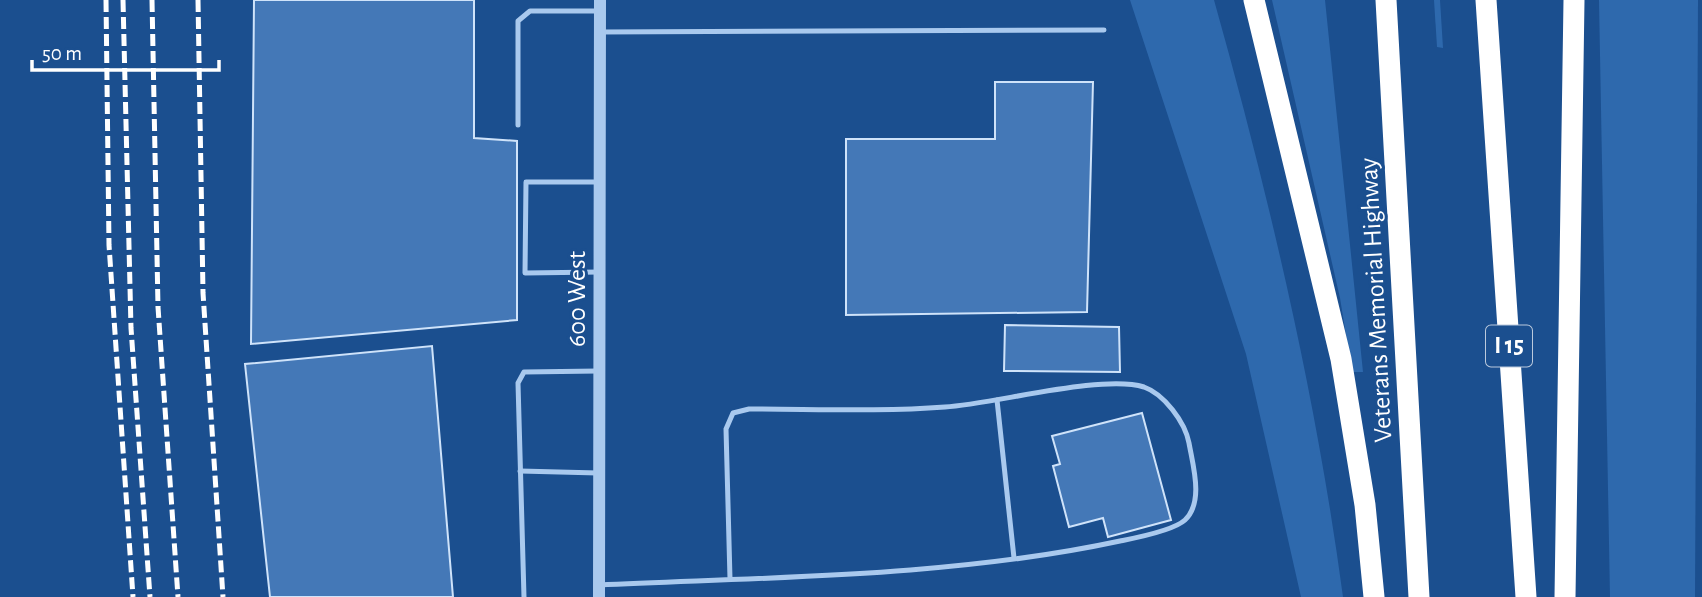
<svg xmlns="http://www.w3.org/2000/svg" width="1702" height="597" font-family="'Alegreya Sans',sans-serif">
<style>
.green{fill:#2e69ad}
.building{fill:#4478b7;stroke:#cfe3fa;stroke-width:2}
.lines{fill:none;stroke-linecap:round;stroke-linejoin:round}
.service{stroke:#a9c9ee;stroke-width:5}
.tertiary{stroke:#a9c9ee;stroke-width:12}
.motorway{stroke:#fff;stroke-width:21}
.rail{stroke:#fff;stroke-width:5;stroke-dasharray:12 5;stroke-linecap:butt}
.labels{text-anchor:middle;dominant-baseline:central;stroke-width:6;stroke-linejoin:round;paint-order:stroke}
.shield{fill:#1b4f8f;stroke:#bbcadd;stroke-width:2}
.shield-label{font-size:24px;font-weight:bold;fill:#fff}
.street-label{font-size:26px;fill:#fff;stroke:#1b4f8f}
</style>
<rect width="100%" height="100%" fill="#1b4f8f"/>
<g class="green">
<path d="M1130,0H1214C1269,196 1316,395 1343,597H1301L1246,354Z"/>
<polygon points="1272,0 1325,0 1363,372 1352,372 1340,298"/>
<polygon points="1434,0 1440,0 1443,48 1437,47"/>
<polygon points="1599,0 1698,0 1695,597 1610,597"/>
</g>
<g class="building">
<polygon points="254,0 474,0 474,138 517,141 517,320 251,344"/>
<polygon points="995,82 1093,82 1087,312 846,315 846,139 995,139"/>
<polygon points="1005,325 1119,327 1120,372 1004,371"/>
<polygon points="432,346 453,597 270,597 245,364"/>
<polygon points="1142,413 1171,520 1108,537 1103,518 1069,527 1053,466 1060,464 1052,436"/>
</g>
<g class="lines">
<g class="service">
<polyline points="600,32 1104,30"/>
<polyline points="518,125 518,21 530,11 600,11"/>
<polyline points="598,182 526,182 525,273 600,272"/>
<polyline points="997,400 1014,558"/>
<polyline points="520,471 598,473"/>
<path d="M599,585C770,577 953,577 1120,541C1135,538 1173,531 1185,520C1204,502 1193,466 1189,443C1185,422 1164,394 1144,387C1102,374 994,404 945,407C880,412 814,409 749,409L733,413L726,429L730,579"/>
<polyline points="524,597 518,383 524,372 598,371"/>
</g>
<polyline class="tertiary" points="599,597 600,0"/>
<g class="motorway">
<polyline points="1254,0 1341,359 1365,505 1374,597"/>
<polyline points="1386,0 1419,597"/>
<polyline points="1486,0 1526,597"/>
<polyline points="1565,597 1574,0"/>
</g>
<g class="rail">
<polyline points="106,0 109,245 133,597"/>
<polyline points="123,0 131,328 150,597"/>
<polyline points="152,0 158,307 178,597"/>
<polyline points="198,0 203,293 223,597"/>
</g>
</g>
<g class="labels">
<rect class="shield" x="1486" y="325.5" width="46" height="41" rx="5"/>
<g class="shield-label">
<text x="1509" y="346">I 15</text>
</g>
<g class="street-label">
<text transform="translate(577 299) rotate(-90)">600 West</text>
<text transform="translate(1376 300) rotate(-93)">Veterans Memorial Highway</text>
</g>
</g>
<path d="M32 60v10h187v-10" fill="none" stroke="#ffffff" stroke-width="3.5"/>
<text x="42" y="60" font-size="21" fill="#ffffff" stroke="#1b4f8f" stroke-width="5" paint-order="stroke">50 m</text>
</svg>
